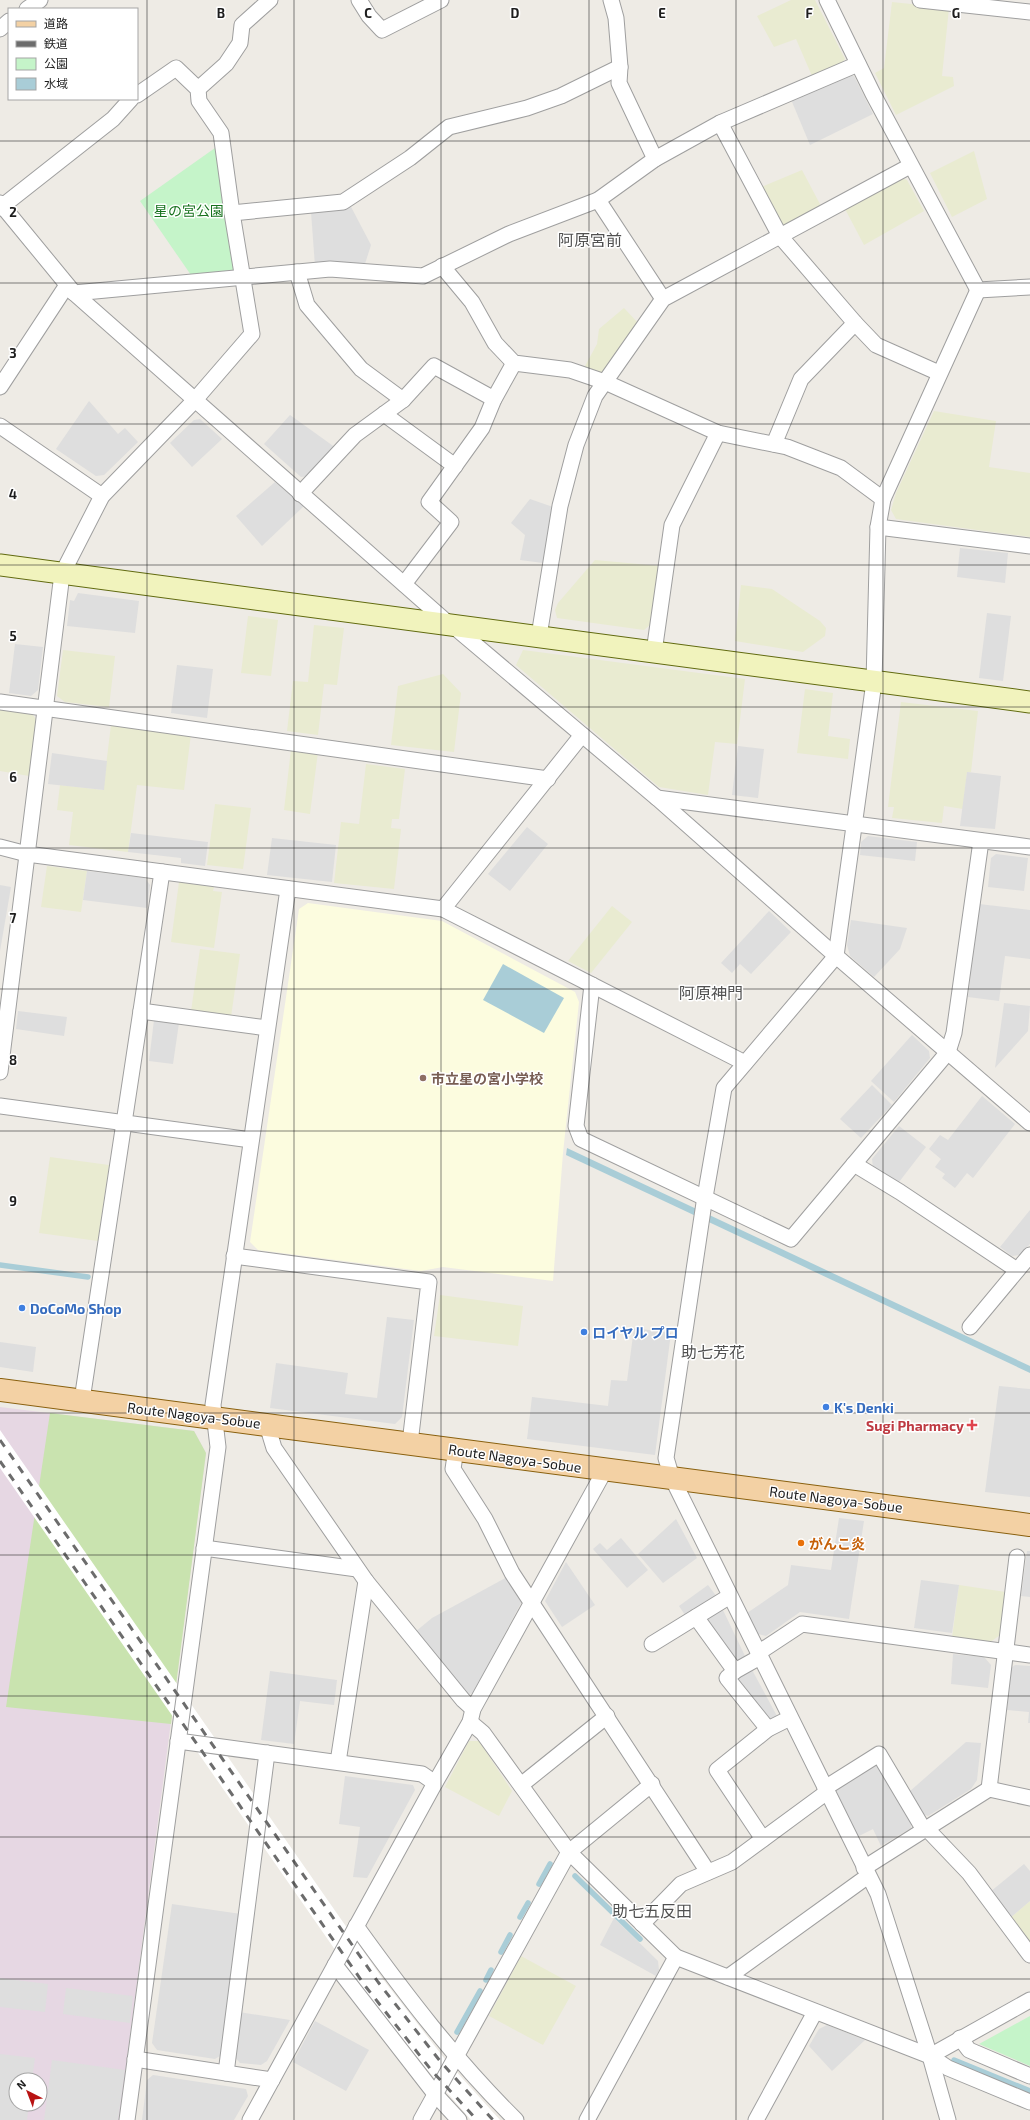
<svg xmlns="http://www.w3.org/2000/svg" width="1030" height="2120" font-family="'Exo 2','Noto Sans JP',sans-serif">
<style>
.industrial{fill:#e6d7e3;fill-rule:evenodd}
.education{fill:#fcfcdf}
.farmland{fill:#e9ebd1}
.grass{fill:#c9e3af}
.park{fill:#c5f4c9}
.parking{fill:#dedede}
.water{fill:#a9cdd7}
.pier{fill:#fff}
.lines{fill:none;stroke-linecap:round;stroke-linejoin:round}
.stream{stroke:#a9cdd7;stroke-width:5.5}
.street-casing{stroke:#9f9f9f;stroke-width:17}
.secondary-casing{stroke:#616a0f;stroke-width:23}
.primary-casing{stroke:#89600e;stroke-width:24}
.street{stroke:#fff;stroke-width:15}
.secondary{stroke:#f1f3bd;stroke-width:21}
.primary{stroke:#f3d1a4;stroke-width:22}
.rail{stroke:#6c6c6c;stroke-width:3;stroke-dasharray:8 8;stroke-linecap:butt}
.grid{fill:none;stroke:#1e1e1e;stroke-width:1;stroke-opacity:0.55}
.education-dot{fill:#8d6e63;stroke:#fff;stroke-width:1.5}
.shop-dot{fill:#3f7fe0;stroke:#fff;stroke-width:1.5}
.health-dot{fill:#e0444e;stroke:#fff;stroke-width:1.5}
.food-dot{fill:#e8710a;stroke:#fff;stroke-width:1.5}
.labels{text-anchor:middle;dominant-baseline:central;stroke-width:3;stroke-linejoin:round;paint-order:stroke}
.park-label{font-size:14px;fill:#16721d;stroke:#fff}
.education-label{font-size:14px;font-weight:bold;fill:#785e54;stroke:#fff;text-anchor:start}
.shop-label{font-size:14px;font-weight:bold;fill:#366cbe;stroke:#fff;text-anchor:start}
.street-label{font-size:14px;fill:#1e1e1e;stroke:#fff}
.health-label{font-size:14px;font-weight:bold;fill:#be3a42;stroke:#fff;text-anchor:end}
.food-label{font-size:14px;font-weight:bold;fill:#c56008;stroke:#fff;text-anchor:start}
.quarter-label{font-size:16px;fill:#515151;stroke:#fff}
.grid-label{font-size:13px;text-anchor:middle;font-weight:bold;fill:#1e1e1e;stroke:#fff;stroke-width:3;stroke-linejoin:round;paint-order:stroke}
</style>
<rect width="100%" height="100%" fill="#eeebe5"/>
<path class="industrial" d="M0,1407L194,1431L206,1453L119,2120H0ZM16,2080H40V2104H16Z"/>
<polygon class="education" points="308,903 442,921 575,992 579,1002 563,1153 553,1281 443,1267 421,1271 258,1250 250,1242 299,909"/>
<g class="farmland">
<polygon points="791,0 815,0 845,59 842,63 812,76 796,39 774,47 757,16"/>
<polygon points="892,2 949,8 942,76 953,77 954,86 896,115 875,73 884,68"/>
<polygon points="974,151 987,199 952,217 930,173"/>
<polygon points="802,170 821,206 784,226 779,225 759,188"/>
<polygon points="899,177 907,180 924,211 864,245 844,207"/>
<polygon points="624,308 639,324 602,373 584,368 597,344 599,329"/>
<polygon points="934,411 996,421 989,467 1030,473 1030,537 896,519 891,510 896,493"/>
<polygon points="595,560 660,566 651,624 644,630 557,618 555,610 558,603"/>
<polygon points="741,585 772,589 820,621 826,628 825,636 803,652 735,641"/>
<polygon points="248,616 278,620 271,676 241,673"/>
<polygon points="314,625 344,628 337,685 324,684 318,735 287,731 293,681 308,682"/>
<polygon points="63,650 115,656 109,707 65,702 57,696"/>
<polygon points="523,650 745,679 737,744 715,742 708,795 659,787 516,665"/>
<polygon points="443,674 461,693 454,752 391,745 398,686"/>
<polygon points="805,689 833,693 828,736 850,739 848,759 797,753"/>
<polygon points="901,702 978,711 971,772 967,772 963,809 944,806 942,823 892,818 894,807 888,807"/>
<polygon points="0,709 31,713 36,719 29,776 0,771"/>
<polygon points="111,725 191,734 184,790 137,785 128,852 69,845 73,812 57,810 60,785 103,790"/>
<polygon points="291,749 318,752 310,814 284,810"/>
<polygon points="366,764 405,769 399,819 392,819 391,828 401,829 394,889 334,883 341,822 359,824"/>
<polygon points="215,804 251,808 243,869 207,865"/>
<polygon points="47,866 87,871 81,912 41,907"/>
<polygon points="179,882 214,887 213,891 222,892 214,948 171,942"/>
<polygon points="612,906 632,922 591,973 568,961"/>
<polygon points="200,949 240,954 231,1017 191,1011"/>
<polygon points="50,1157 109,1165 98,1241 39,1233"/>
<polygon points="440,1295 523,1306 518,1346 434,1336"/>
<polygon points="959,1585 1006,1592 1000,1635 989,1643 952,1638"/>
<polygon points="469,1741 479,1741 512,1791 499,1816 445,1787"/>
<polygon points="1030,1901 1030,1945 1010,1918"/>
<polygon points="521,1956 576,1986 543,2045 489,2016"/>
</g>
<polygon class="grass" points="50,1413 194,1431 206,1453 171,1724 6,1707"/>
<g class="park">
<polygon points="215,148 235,270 228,275 193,278 140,201"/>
<polygon points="1030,2016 1030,2066 979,2044"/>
</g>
<g class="parking">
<polygon points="845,74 854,76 873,114 810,145 790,97"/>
<polygon points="349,203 371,245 364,267 315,266 311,212"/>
<polygon points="89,401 118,434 125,428 138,442 104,475 96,476 56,449"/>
<polygon points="290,415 336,448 309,476 301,477 264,444"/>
<polygon points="200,419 222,439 192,467 170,443 194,420"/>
<polygon points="275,482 304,506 262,546 236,516"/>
<polygon points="530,499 553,507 543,563 520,560 525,535 511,523"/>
<polygon points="960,548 1008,553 1005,583 957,577"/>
<polygon points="78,593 139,601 135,633 67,626 70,600 74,601"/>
<polygon points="987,613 1011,616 1003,681 979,678"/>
<polygon points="15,644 43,647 38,690 31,696 9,693"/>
<polygon points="177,665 213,669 207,718 171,713"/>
<polygon points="738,746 764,749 758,798 732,795"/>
<polygon points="52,753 107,761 104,790 48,784"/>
<polygon points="967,772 1001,776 995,829 960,826"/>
<polygon points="527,827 548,844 510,891 488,874"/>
<polygon points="131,833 208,842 205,866 181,863 181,858 128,852"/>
<polygon points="868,836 917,842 915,861 860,855 861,842"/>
<polygon points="272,838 336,845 332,882 267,875"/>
<polygon points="996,854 1028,858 1024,891 988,887 991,858"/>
<polygon points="87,871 145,878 150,885 147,908 83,900"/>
<polygon points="0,885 11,887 0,951"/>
<polygon points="979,904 1030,910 1030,959 1005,956 999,1001 968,997"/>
<polygon points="769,911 791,932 751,974 740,964 732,973 721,963"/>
<polygon points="851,920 907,928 900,949 874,977 850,956 847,945"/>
<polygon points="1004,1003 1030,1006 1028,1031 995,1068"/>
<polygon points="18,1011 67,1017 64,1036 16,1029"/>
<polygon points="154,1020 179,1023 173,1064 149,1061"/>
<polygon points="912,1035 929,1051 930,1058 894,1102 871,1081"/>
<polygon points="872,1085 892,1105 861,1138 840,1119"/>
<polygon points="982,1096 1015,1124 973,1178 967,1173 955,1188 942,1178 945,1174 935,1167 941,1159 929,1149 940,1135 948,1140"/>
<polygon points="899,1126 926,1147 899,1182 873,1168 872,1159"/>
<polygon points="1030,1210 1030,1244 1020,1255 1012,1256 1000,1247"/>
<polygon points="387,1317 414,1320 402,1417 395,1424 270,1408 276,1363 348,1373 345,1394 377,1398"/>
<polygon points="634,1328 671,1333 655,1455 527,1439 532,1397 608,1406 611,1380 627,1381"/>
<polygon points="0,1342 36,1347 33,1372 0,1367"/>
<polygon points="999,1386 1030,1389 1030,1497 985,1492"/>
<polygon points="839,1518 864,1521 849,1619 800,1612 766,1636 758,1634 747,1613 788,1585 791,1565 831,1570"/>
<polygon points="676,1519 697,1558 663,1583 638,1554"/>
<polygon points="621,1538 648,1570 627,1588 593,1549 600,1543 607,1550"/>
<polygon points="1027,1551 1030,1551 1030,1597 1021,1596"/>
<polygon points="566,1562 595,1605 562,1627 545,1601"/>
<polygon points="509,1576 522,1595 521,1603 473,1693 466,1695 415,1632 432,1618"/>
<polygon points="921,1580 959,1585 952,1633 914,1628"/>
<polygon points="708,1585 717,1597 687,1618 679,1606"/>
<polygon points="721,1606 745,1656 737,1661 733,1661 702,1618"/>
<polygon points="953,1654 984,1657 991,1665 988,1688 951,1684"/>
<polygon points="1015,1665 1030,1666 1030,1723 1028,1723 1029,1712 1007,1710 1011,1668"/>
<polygon points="751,1668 778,1718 768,1726 733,1681"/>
<polygon points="270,1671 337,1680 334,1705 300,1701 294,1744 261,1740"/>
<polygon points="966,1742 981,1743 977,1780 971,1789 928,1816 920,1813 909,1792"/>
<polygon points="874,1763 881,1764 912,1818 911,1828 881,1846 873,1829 857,1837 836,1792 839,1785"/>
<polygon points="345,1776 413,1785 415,1790 367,1878 353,1877 360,1827 339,1824"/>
<polygon points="1024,1864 1030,1871 1030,1901 1010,1918 990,1892"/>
<polygon points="172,1904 241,1914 223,2054 215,2059 157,2050 152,2043"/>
<polygon points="614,1918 658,1961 659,1970 656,1976 600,1945"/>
<polygon points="0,1978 48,1984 45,2012 0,2007"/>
<polygon points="66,1988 133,1996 130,2023 63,2014"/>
<polygon points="239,2012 290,2020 267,2061 261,2065 240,2063 233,2055"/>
<polygon points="315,2021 369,2050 346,2091 293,2062"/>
<polygon points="827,2025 865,2040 832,2071 809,2046 819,2029"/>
<polygon points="0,2054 35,2058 32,2080 16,2080 16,2104 29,2104 27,2120 0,2120"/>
<polygon points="52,2060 125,2070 118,2120 44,2120"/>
<polygon points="153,2075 246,2089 248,2096 234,2120 142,2120 147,2080"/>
</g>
<g class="water">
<polygon points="503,964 564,998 544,1033 483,1000"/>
<polygon points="567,1148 1030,1366 1030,1373 566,1155"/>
</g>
<polygon class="pier" points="0,1430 382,1978 444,2058 500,2120 471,2120 430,2073 363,1990 0,1468"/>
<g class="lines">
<g class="stream">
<polyline points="0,1265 88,1277"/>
<polyline points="575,1876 640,1939"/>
<polyline points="539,1884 550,1864"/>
<polyline points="520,1917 528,1903"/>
<polyline points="501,1952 510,1935"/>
<polyline points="486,1980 491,1970"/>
<polyline points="457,2032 480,1991"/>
<polyline points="954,2060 1030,2091"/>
</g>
<g class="street-casing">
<g id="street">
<polyline points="359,0 369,16 382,30 441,0"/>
<polyline points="611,0 616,18 620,67 619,83 655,159"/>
<polyline points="827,0 873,94 978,290"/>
<polyline points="920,0 1030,12"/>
<polyline points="27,9 40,0"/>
<polyline points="0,29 9,21"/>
<polyline points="198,89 226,64 240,43 242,25 270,0"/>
<polyline points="720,123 780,236 855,323 876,345 939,373"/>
<polyline points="598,200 663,299"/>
<polyline points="0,203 74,293 449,624"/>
<polyline points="0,208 113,119 131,99"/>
<polyline points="232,213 343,202 410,158 449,127 527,108 561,96 620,67"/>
<polyline points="442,266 472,302 495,343 514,363 570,370 605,382 718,433 787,447 841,468 883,499"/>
<polyline points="297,272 307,305 361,369 403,400"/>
<polyline points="978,290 1030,287"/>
<polyline points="74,293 330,269 423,276 509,234 598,200 655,159 720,123 858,64"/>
<polyline points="0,387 67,285"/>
<polyline points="384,414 455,466"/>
<polyline points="0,426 102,496"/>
<polyline points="774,444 801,379 855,323"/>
<polyline points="300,494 355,435 403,400 434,366 494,399"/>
<polyline points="878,527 1030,546"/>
<polyline points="404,584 451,522 429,502 482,428 494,399 514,363"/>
<polyline points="452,625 657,798 836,956 1030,1123"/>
<polyline points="539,636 560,506 576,445 595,396 663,299 910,166"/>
<polyline points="654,652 672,525 718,433"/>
<polyline points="0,702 548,779"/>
<polyline points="657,798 1030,847"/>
<polyline points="0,847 27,854 443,909 745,1063"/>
<polyline points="443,909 582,735"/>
<polyline points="592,985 576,1126 581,1139 791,1239 948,1052 954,1033 981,841"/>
<polyline points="141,1011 267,1028"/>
<polyline points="0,1072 62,574 102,496 194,401 252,334 232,213 221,133 199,101 198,89 176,68 137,95"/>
<polyline points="0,1106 251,1140"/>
<polyline points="854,1164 900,1192 1017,1270"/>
<polyline points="234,1256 429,1282 410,1443"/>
<polyline points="970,1327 1030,1255"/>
<polyline points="82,1400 162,872"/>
<polyline points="267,1425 274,1448 366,1581 463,1700 473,1709"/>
<polyline points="456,1449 453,1469 485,1519 512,1573 708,1872"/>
<polyline points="204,1548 357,1569"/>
<polyline points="696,1617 735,1671 760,1657"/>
<polyline points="652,1644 730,1596"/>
<polyline points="758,1653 802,1624 1030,1655"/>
<polyline points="735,1671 727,1678 768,1729"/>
<polyline points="470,1722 483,1733 569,1852 676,1957 930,2056 948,2068 1030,2102"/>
<polyline points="178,1741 422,1774 435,1783"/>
<polyline points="338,1762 366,1581"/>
<polyline points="521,1785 607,1716"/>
<polyline points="825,1788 879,1754 924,1830"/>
<polyline points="989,1789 1017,1557"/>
<polyline points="927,1829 969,1873 1030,1955"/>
<polyline points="763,1839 717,1770 768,1729 790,1718"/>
<polyline points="864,1868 989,1789 1030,1798"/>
<polyline points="642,1924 681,1884 732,1862 827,1792"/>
<path d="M356,1926C405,1994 456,2061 516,2120"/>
<polyline points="335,1965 435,2094 459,2120"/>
<polyline points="728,1977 868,1876"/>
<polyline points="960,2038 969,2050 1030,2076"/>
<polyline points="930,2056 1030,2000"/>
<polyline points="135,2059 272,2080"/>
<polyline points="226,2073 267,1753"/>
<polyline points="127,2120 218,1447 213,1405 288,889"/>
<polyline points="250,2120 435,1783 470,1722 473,1709 605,1470"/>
<polyline points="421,2120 569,1852 652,1784"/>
<polyline points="587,2120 676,1957"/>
<polyline points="756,2120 815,2012"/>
<polyline points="948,2120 930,2056 878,1894 672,1478 666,1458 704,1203 724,1088 836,956 874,682 878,527 883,499 978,290"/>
</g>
</g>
<g class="secondary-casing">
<polyline id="secondary" points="0,565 1030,702"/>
</g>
<g class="primary-casing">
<polyline id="primary" points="0,1390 1030,1525"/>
</g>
<use href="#street" class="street"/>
<use href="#secondary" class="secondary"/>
<use href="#primary" class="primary"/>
<g class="rail">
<polyline points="0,1440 378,1982 440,2061 493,2120"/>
<polyline points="0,1461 366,1987 432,2071 477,2120"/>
</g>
</g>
<path class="grid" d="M147,0V2120M294,0V2120M441,0V2120M589,0V2120M736,0V2120M883,0V2120M0,141H1030M0,283H1030M0,424H1030M0,565H1030M0,707H1030M0,848H1030M0,989H1030M0,1131H1030M0,1272H1030M0,1413H1030M0,1555H1030M0,1696H1030M0,1837H1030M0,1979H1030"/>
<circle class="education-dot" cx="423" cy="1078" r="4"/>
<g class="shop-dot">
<circle cx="22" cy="1308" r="4"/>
<circle cx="584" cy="1332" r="4"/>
<circle cx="826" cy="1407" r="4"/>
</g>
<path class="health-dot" d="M970 1419h4v4h4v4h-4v4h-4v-4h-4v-4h4z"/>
<circle class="food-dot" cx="801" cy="1543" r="4"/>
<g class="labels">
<g class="park-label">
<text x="189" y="210">星の宮公園</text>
</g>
<g class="education-label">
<text x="431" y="1078">市立星の宮小学校</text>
</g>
<g class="shop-label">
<text x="30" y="1308">DoCoMo Shop</text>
<text x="592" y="1332">ロイヤル プロ</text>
<text x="834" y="1407">K's Denki</text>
</g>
<g class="street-label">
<text transform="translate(194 1415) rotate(7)">Route Nagoya-Sobue</text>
<text transform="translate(515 1458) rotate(8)">Route Nagoya-Sobue</text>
<text transform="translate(836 1499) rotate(7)">Route Nagoya-Sobue</text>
</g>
<g class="health-label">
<text x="964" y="1425">Sugi Pharmacy</text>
</g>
<g class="food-label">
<text x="809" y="1543">がんこ炎</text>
</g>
<g class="quarter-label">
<text x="590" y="239">阿原宮前</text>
<text x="711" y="992">阿原神門</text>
<text x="713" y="1351">助七芳花</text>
<text x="652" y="1910">助七五反田</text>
</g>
</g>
<g class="grid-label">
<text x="221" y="18">B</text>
<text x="368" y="18">C</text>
<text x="515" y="18">D</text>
<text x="662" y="18">E</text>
<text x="809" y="18">F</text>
<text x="956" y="18">G</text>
<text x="13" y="217">2</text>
<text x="13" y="358">3</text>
<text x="13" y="499">4</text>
<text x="13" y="641">5</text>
<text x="13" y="782">6</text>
<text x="13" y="923">7</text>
<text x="13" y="1065">8</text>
<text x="13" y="1206">9</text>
</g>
<rect x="8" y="8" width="130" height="92" fill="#ffffff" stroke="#a5a5a5"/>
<rect x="16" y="21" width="20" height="6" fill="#f3d1a4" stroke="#a5a5a5"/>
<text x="44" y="28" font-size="12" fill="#1e1e1e">道路</text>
<rect x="16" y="41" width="20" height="6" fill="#6c6c6c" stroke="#a5a5a5"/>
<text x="44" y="48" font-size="12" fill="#1e1e1e">鉄道</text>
<rect x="16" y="58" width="20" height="12" fill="#c5f4c9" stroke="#a5a5a5"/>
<text x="44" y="68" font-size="12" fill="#1e1e1e">公園</text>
<rect x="16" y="78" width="20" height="12" fill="#a9cdd7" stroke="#a5a5a5"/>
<text x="44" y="88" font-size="12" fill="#1e1e1e">水域</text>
<g transform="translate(28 2092) rotate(318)"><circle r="19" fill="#ffffff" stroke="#a5a5a5"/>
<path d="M0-3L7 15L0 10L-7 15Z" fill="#b91313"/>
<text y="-6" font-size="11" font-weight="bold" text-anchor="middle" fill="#1e1e1e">N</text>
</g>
</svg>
